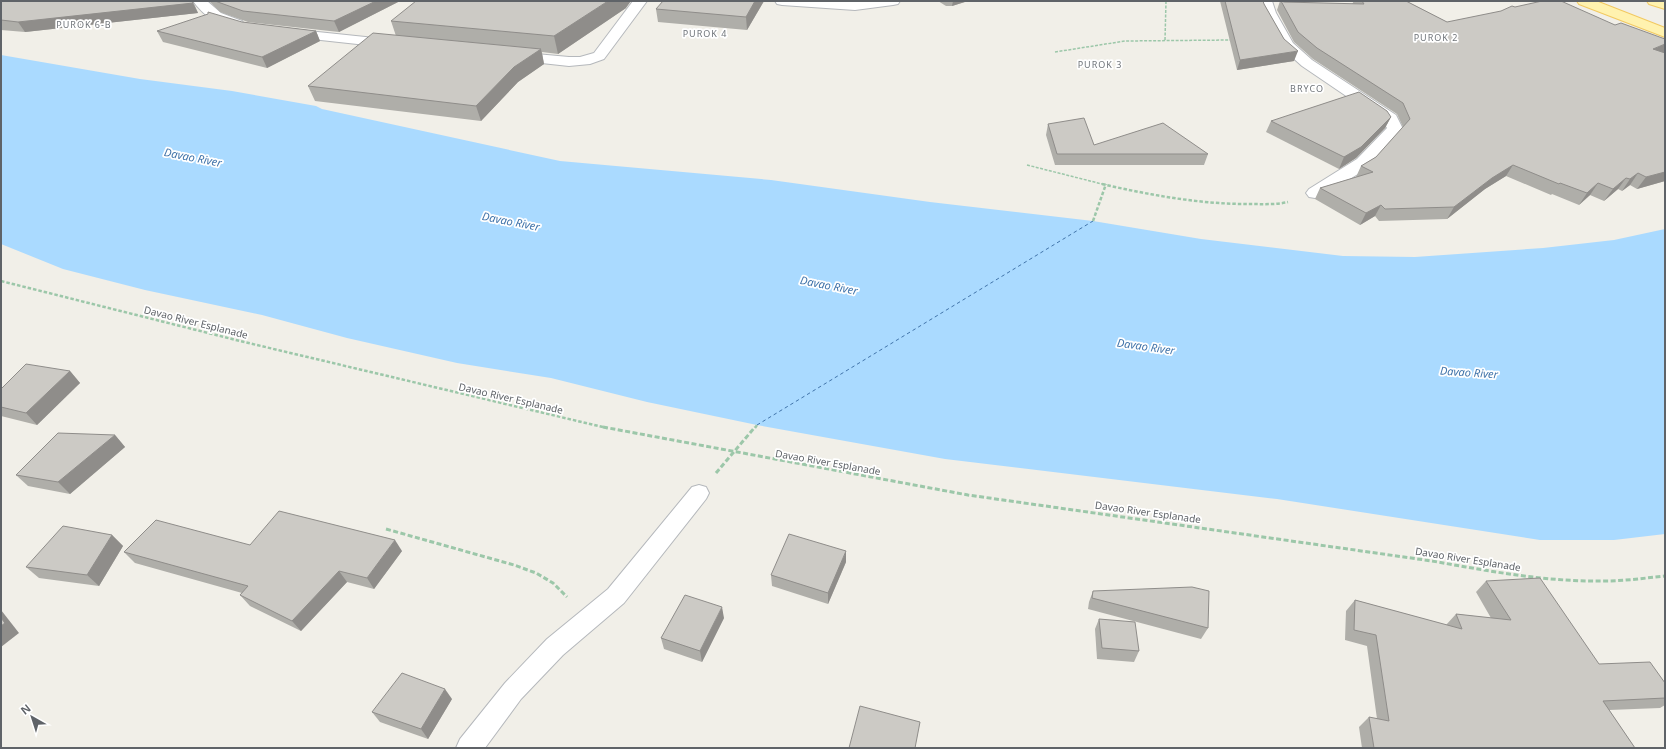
<svg xmlns="http://www.w3.org/2000/svg" width="1666" height="749" font-family="'Noto Sans',sans-serif">
<style>
.water{fill:#aadaff}
.lines{fill:none;stroke-linecap:round;stroke-linejoin:round}
.ferry{stroke:#4174aa;stroke-width:1;stroke-dasharray:3.5 3;stroke-linecap:butt}
.service-casing{stroke:#b5b8bc;stroke-width:2}
.minor-casing{stroke:#b5b8bc;stroke-width:2}
.primary-casing{stroke:#f2c960;stroke-width:2}
.path-far2{stroke:#9cc7a9;stroke-width:1.5;stroke-dasharray:3 1.5;stroke-linecap:butt}
.path-far1{stroke:#9cc7a9;stroke-width:2.5;stroke-dasharray:3.5 2;stroke-linecap:butt}
.path{stroke:#9cc7a9;stroke-width:3;stroke-dasharray:5 2.5;stroke-linecap:butt}
.service{fill:#fff;fill-rule:evenodd}
.minor{fill:#fff;fill-rule:evenodd}
.primary{fill:#fff2af;fill-rule:evenodd}
.wall{fill:#afaea9}
.shaded-wall{fill:#8f8d8a}
.building{fill:#cccac5;stroke:#8f8d8a}
.labels{text-anchor:middle;dominant-baseline:central;stroke-width:3.5;stroke-linejoin:round;paint-order:stroke}
.far-neighbourhood-label{font-size:9px;letter-spacing:1px;fill:#70757a;stroke:#fff}
.street-label{font-size:10px;fill:#5f6368;stroke:#fff}
.water-label{font-size:11px;font-style:italic;fill:#4174aa;stroke:#fff}
</style>
<rect width="100%" height="100%" fill="#f1efe8"/>
<polygon class="water" points="1,55 140,79 232,91 316,106 322,109 560,161 771,180 930,202 1093,221 1201,239 1343,256 1415,257 1543,248 1614,240 1665,229 1665,534 1614,540 1540,540 1277,499 945,459 757,425 647,402 551,378 457,363 347,338 262,315 145,290 63,269 1,244"/>
<g class="lines">
<polyline class="ferry" points="757,425 1093,221"/>
<g class="service-casing">
<polygon id="service" points="699,485 706,487 709,493 706,499 624,603 563,655 521,699 485,748 456,748 460,739 505,683 547,639 608,589 692,487"/>
</g>
<g class="minor-casing">
<g id="minor">
<path d="M193,1H207L221,13L242,21L244,24L242,27C224,32 203,15 193,1Z"/>
<polygon points="633,1 647,1 604,59 590,64 569,66 514,60 509,59 507,56 509,53 514,52 569,57 580,57 594,53"/>
<polygon points="775,1 900,1 898,4 893,5 855,10 782,5 777,4"/>
<polygon points="1258,1 1272,1 1276,13 1293,43 1312,60 1396,115 1403,129 1369,167 1321,197 1315,198 1309,197 1306,193 1309,189 1357,159 1387,128 1383,121 1302,66 1282,48 1262,13"/>
<polygon points="289,29 394,40 399,41 401,44 399,47 394,48 284,36 282,33 284,30"/>
</g>
</g>
<g class="primary-casing">
<g id="primary">
<polygon points="1577,1 1596,1 1665,28 1665,37 1579,4"/>
<polygon points="1647,1 1665,1 1665,9 1649,4"/>
</g>
</g>
<g class="path-far2">
<polyline points="1165,40 1166,1"/>
<polyline points="1055,52 1125,41 1231,40"/>
<polyline points="1027,165 1106,185"/>
</g>
<g class="path-far1">
<path d="M1102,184C1150,195 1198,204 1248,204C1261,204 1275,205 1288,202"/>
<polyline points="1093,221 1106,184"/>
<polyline points="1,281 240,341 607,428"/>
<polyline points="755,428 757,425"/>
</g>
<g class="path">
<path d="M603,427L968,495L1432,561C1489,571 1546,582 1604,581C1625,581 1645,578 1665,576"/>
<polyline points="716,473 755,427"/>
<polyline points="386,529 514,565 536,573 553,583 567,597"/>
</g>
<use href="#service" class="service"/>
<use href="#minor" class="minor"/>
<use href="#primary" class="primary"/>
</g>
<g class="wall">
<polygon points="1,1 193,1 198,13 25,32 1,30"/>
<polygon points="209,1 400,1 339,32 248,22 220,12"/>
<polygon points="764,1 747,30 658,22 656,9"/>
<polygon points="938,1 968,1 952,6 946,6"/>
<polygon points="1220,1 1263,1 1264,4 1284,39 1294,61 1237,70"/>
<polygon points="1280,1 1282,1 1284,2 1352,4 1354,1 1406,1 1447,22 1664,52 1662,52 1665,181 1637,189 1630,185 1622,191 1618,189 1604,201 1590,195 1579,205 1552,194 1551,195 1506,176 1485,189 1447,219 1379,221 1375,216 1360,225 1315,199 1320,188 1356,177 1361,166 1376,157 1403,127 1397,114 1313,59 1294,42 1277,10"/>
<polygon points="626,8 558,54 542,52 544,64 518,82 481,121 315,101 308,86 396,36 391,21"/>
<polygon points="242,22 316,31 320,41 267,68 163,42 157,31"/>
<polygon points="1391,117 1385,128 1356,158 1339,169 1266,132 1271,121"/>
<polygon points="1048,124 1094,145 1208,154 1204,165 1055,165 1046,135"/>
<polygon points="70,371 80,383 37,425 1,416 1,389"/>
<polygon points="115,435 125,447 70,494 28,486 16,475"/>
<polygon points="112,535 123,546 99,586 39,578 26,567"/>
<polygon points="250,545 402,551 374,589 347,582 301,631 250,606 240,595 242,593 135,563 124,552"/>
<polygon points="846,562 828,604 772,586 771,575"/>
<polygon points="1486,581 1599,664 1665,683 1665,705 1660,708 1609,710 1635,748 1362,748 1359,727 1369,717 1377,719 1367,646 1345,640 1346,611 1355,600 1446,625 1456,614 1491,618 1476,592"/>
<polygon points="1093,591 1208,628 1201,639 1088,609 1089,602"/>
<polygon points="724,618 702,662 664,649 661,638"/>
<polygon points="1099,619 1139,651 1134,662 1097,659 1095,629"/>
<polygon points="452,699 428,739 380,722 372,712"/>
</g>
<g class="shaded-wall">
<polygon points="192,1 198,13 25,32 18,22"/>
<polygon points="376,1 400,1 339,32 334,21"/>
<polygon points="608,1 631,1 626,8 558,54 554,36"/>
<polygon points="755,1 764,1 747,30 746,17"/>
<polygon points="953,1 968,1 952,6"/>
<polygon points="316,31 320,41 267,68 262,57"/>
<polygon points="1665,44 1665,50 1664,52 1646,60 1653,49"/>
<polygon points="541,49 544,64 518,82 481,121 476,106 514,67"/>
<polygon points="1298,51 1294,61 1237,70 1240,60"/>
<polygon points="1391,117 1385,128 1356,158 1339,169 1344,157"/>
<polygon points="1513,165 1506,176 1485,189 1447,219 1454,207 1492,178"/>
<polygon points="1665,172 1665,181 1637,189 1646,177"/>
<polygon points="1638,173 1630,185 1622,191 1630,179"/>
<polygon points="1626,178 1618,189 1604,201 1613,189"/>
<polygon points="1598,183 1590,195 1579,205 1587,193"/>
<polygon points="1381,205 1375,216 1360,225 1366,213"/>
<polygon points="70,371 80,383 37,425 26,413"/>
<polygon points="115,435 125,447 70,494 58,482"/>
<polygon points="112,535 123,546 99,586 87,575"/>
<polygon points="395,540 402,551 374,589 367,578"/>
<polygon points="846,551 846,562 828,604 828,593"/>
<polygon points="339,571 347,582 301,631 292,621"/>
<polygon points="722,607 724,618 702,662 700,651"/>
<polygon points="1,610 19,633 1,647"/>
<polygon points="445,689 452,699 428,739 421,729"/>
</g>
<g class="building">
<polygon points="1,1 192,1 193,3 18,22 1,20"/>
<polygon points="215,1 376,1 334,21 243,11"/>
<polygon points="416,1 608,1 554,36 391,21"/>
<polygon points="663,1 755,1 746,17 656,9"/>
<polygon points="1225,1 1263,1 1264,4 1284,39 1298,51 1240,60"/>
<polygon points="1281,1 1284,2 1364,4 1362,1 1406,1 1447,22 1501,11 1512,6 1515,7 1542,1 1561,1 1615,25 1621,23 1665,39 1665,44 1653,49 1665,53 1665,172 1646,177 1638,173 1630,179 1626,178 1613,189 1598,183 1587,193 1560,183 1559,184 1513,165 1492,178 1454,207 1385,209 1381,205 1366,213 1320,188 1373,172 1361,166 1376,157 1410,119 1403,103 1317,48 1298,32"/>
<polygon points="208,12 242,22 316,31 262,57 157,31 208,14"/>
<polygon points="373,33 541,49 514,67 476,106 308,86"/>
<polygon points="1359,92 1387,111 1391,117 1361,147 1344,157 1271,121"/>
<polygon points="1084,118 1094,145 1163,123 1208,154 1057,154 1048,124"/>
<polygon points="26,364 70,371 26,413 1,407 1,389"/>
<polygon points="58,433 115,435 58,482 16,475"/>
<polygon points="279,511 395,540 367,578 339,571 292,621 240,595 248,586 124,552 156,520 250,545"/>
<polygon points="63,526 112,535 87,575 26,567"/>
<polygon points="789,534 846,551 828,593 771,575"/>
<polygon points="1540,578 1599,664 1650,662 1665,683 1665,698 1603,701 1635,748 1374,748 1369,717 1389,721 1376,635 1354,630 1355,600 1462,629 1456,614 1511,620 1486,581"/>
<polygon points="1192,587 1209,591 1208,628 1092,598 1093,591"/>
<polygon points="685,595 722,607 700,651 661,638"/>
<polygon points="1,618 5,623 1,626"/>
<polygon points="1099,619 1135,622 1139,651 1102,648"/>
<polygon points="402,673 445,689 421,729 372,712"/>
<polygon points="860,706 920,722 915,748 849,748"/>
</g>
<g class="labels">
<g class="far-neighbourhood-label">
<text x="84" y="24">PUROK 6-B</text>
<text x="705" y="33">PUROK 4</text>
<text x="1436" y="37">PUROK 2</text>
<text x="1100" y="64">PUROK 3</text>
<text x="1307" y="88">BRYCO</text>
</g>
<g class="street-label">
<text transform="translate(196 322) rotate(14)">Davao River Esplanade</text>
<text transform="translate(511 398) rotate(13)">Davao River Esplanade</text>
<text transform="translate(828 462) rotate(10)">Davao River Esplanade</text>
<text transform="translate(1148 512) rotate(8)">Davao River Esplanade</text>
<text transform="translate(1468 559) rotate(9)">Davao River Esplanade</text>
</g>
<g class="water-label">
<text transform="translate(193 157) rotate(11)">Davao River</text>
<text transform="translate(511 221) rotate(11)">Davao River</text>
<text transform="translate(829 285) rotate(11)">Davao River</text>
<text transform="translate(1146 346) rotate(8)">Davao River</text>
<text transform="translate(1469 372) rotate(4)">Davao River</text>
</g>
</g>
<rect width="1666" height="749" fill="none" stroke="#5f6368" stroke-width="4"/>
<g transform="translate(32 717) rotate(321)" stroke="#ffffff" stroke-width="3" paint-order="stroke">
<path d="M0-3L7 15L0 10L-7 15Z" fill="#5f6368"/>
<text y="-6" font-size="11" font-weight="bold" text-anchor="middle" fill="#5f6368">N</text>
</g>
</svg>
